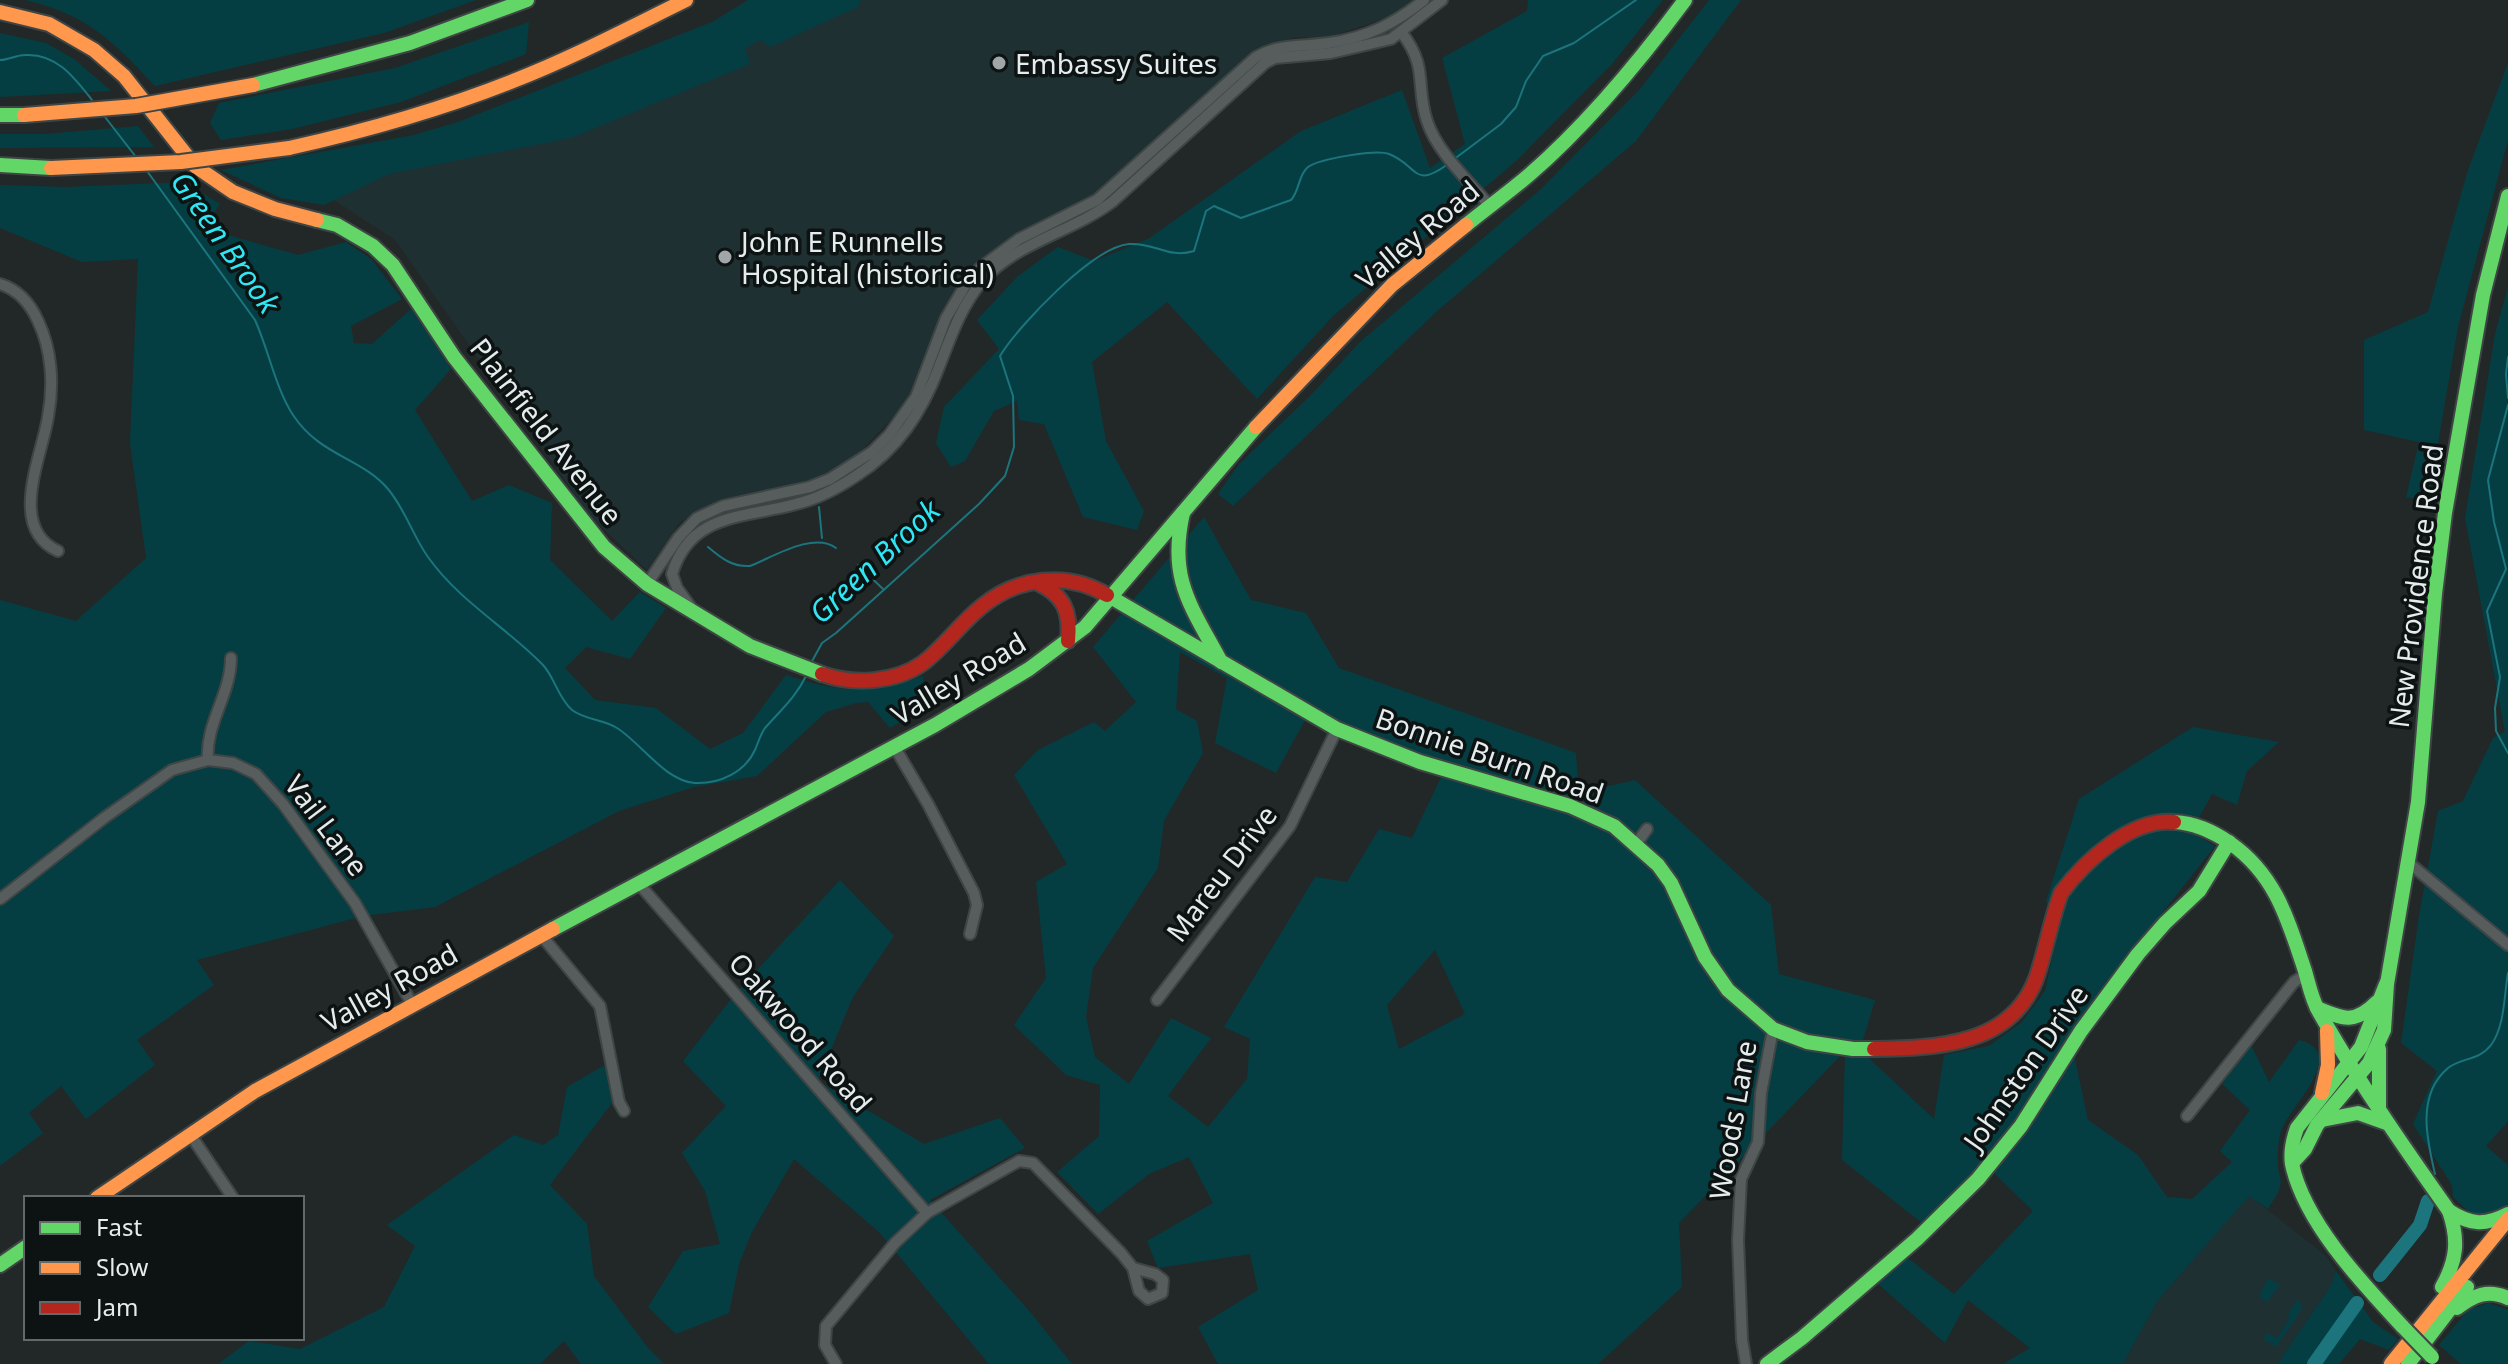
<svg xmlns="http://www.w3.org/2000/svg" width="2508" height="1364" font-family="'Noto Sans',sans-serif">
<style>
.built{fill:#1f3032}
.green{fill:#053e42;fill-rule:evenodd}
.lines{fill:none;stroke-linecap:round;stroke-linejoin:round}
.stream{stroke:#1c757d;stroke-width:2}
.river{stroke:#1c757d;stroke-width:14}
.street-casing{stroke:#3f4545;stroke-width:14}
.fast-casing{stroke:#3f4545;stroke-width:18}
.slow-casing{stroke:#3f4545;stroke-width:18}
.jam-casing{stroke:#3f4545;stroke-width:18}
.street{stroke:#575c5c;stroke-width:10}
.fast{stroke:#63d668;stroke-width:14}
.slow{stroke:#ff974d;stroke-width:14}
.jam{stroke:#b3261e;stroke-width:14}
.fast-bridge-casing{stroke:#3f4545;stroke-width:18;stroke-linecap:butt}
.slow-bridge-casing{stroke:#3f4545;stroke-width:18;stroke-linecap:butt}
.fast-bridge{stroke:#63d668;stroke-width:14}
.slow-bridge{stroke:#ff974d;stroke-width:14}
.poi-dot{fill:#a1a7a8;stroke:#0d1212;stroke-width:3}
.labels{text-anchor:middle;dominant-baseline:central;stroke-width:7;stroke-linejoin:round;paint-order:stroke}
.poi-label{font-size:28px;fill:#e5eced;stroke:#0d1212;text-anchor:start}
.street-label{font-size:28px;fill:#e5eced;stroke:#0d1212}
.water-label{font-size:30px;font-style:italic;fill:#30e6f4;stroke:#0d1212}
</style>
<rect width="100%" height="100%" fill="#222828"/>
<g class="built">
<polygon points="849,0 1412,0 1392,16 1326,38 1296,37 1258,49 1088,200 1028,233 957,287 911,398 864,448 840,468 812,480 713,504 680,522 647,570 591,517 395,240 320,191"/>
<polygon points="2249,1195 2326,1256 2336,1271 2330,1287 2277,1364 2123,1364 2158,1300"/>
</g>
<g class="green">
<path d="M26,0H476L384,33L155,86C113,41 88,15 26,0Z"/>
<polygon points="748,0 861,0 858,7 770,47 761,40 745,48 750,64 571,138 389,174 324,205 281,198 221,170 414,135 458,122 712,22"/>
<polygon points="1528,0 1663,0 1612,64 1515,162 1333,316 1257,399 1167,302 1092,362 1106,441 1144,511 1137,530 1083,517 1044,424 1019,420 1017,401 994,411 965,461 951,467 936,443 944,407 999,349 977,320 1018,276 1058,247 1094,261 1148,239 1301,131 1402,90 1430,168 1465,144 1442,58 1527,11"/>
<polygon points="1709,0 1741,0 1636,141 1436,312 1233,506 1218,494 1239,464 1311,395 1360,342 1540,190 1640,89"/>
<polygon points="529,22 526,54 401,102 292,129 221,140 210,123 219,103 395,68"/>
<polygon points="0,33 46,43 74,59 111,91 0,97"/>
<polygon points="2508,63 2508,140 2458,327 2428,501 2406,497 2419,442 2364,430 2364,340 2428,312 2467,173"/>
<polygon points="138,126 154,147 0,148 0,134 45,134"/>
<path d="M184,182L220,204L203,228L298,255L346,242L371,259L402,299L351,326L354,343L372,344L411,309L451,369L415,410L472,501L509,485L552,503L550,560L612,621L640,592L666,608L630,659L586,647L565,668L595,700L656,708L710,749L743,733L786,675C842,693 867,695 923,676L926,707L890,728L868,702L856,703L826,712L757,776L694,787L619,811L435,907L363,916L197,960L214,985L137,1040L155,1065L86,1119L61,1086L29,1113L43,1133L0,1166V600L76,621L146,558L130,443L138,259L82,262L0,228V185L67,187Z"/>
<polygon points="2508,287 2508,1121 2486,1146 2508,1165 2508,1205 2492,1214 2471,1214 2453,1197 2452,1185 2413,1124 2437,1071 2401,1043 2419,916 2438,811 2463,801 2493,738 2505,732 2465,518 2495,334"/>
<path d="M1204,517L1251,600L1306,613L1339,668L1576,753L1579,793L1635,780L1771,905L1779,974L1875,1000L1860,1050L1934,1119L1944,1055L1989,1046L2022,1022L2045,991L2057,937L2046,901L2079,799L2193,727L2279,742L2247,771L2237,805L2212,794L2191,832L2215,846L2141,940L2070,1036L2088,1120L2138,1155L2167,1197L2192,1199L2232,1162L2220,1151L2250,1110L2222,1084L2250,1043L2269,1082L2299,1040C2350,1053 2289,1107 2281,1131C2278,1143 2277,1156 2278,1168C2279,1174 2282,1181 2280,1187C2278,1194 2272,1202 2268,1209L2249,1196L2158,1300L2123,1364H2003L2030,1348L1968,1300L1945,1343L1876,1282L1904,1255L1954,1294L2033,1211L1990,1169L1931,1230L1842,1160L1845,1051L1679,1223L1682,1287L1598,1364H1218L1198,1327L1258,1290L1250,1254L1158,1268L1147,1241L1213,1203L1189,1157L1149,1174L1098,1214L1057,1172L1099,1136L1100,1085L1066,1075L1014,1025L1046,978L1036,882L1067,864L1014,775L1038,750L1094,722L1105,731L1136,702L1093,647ZM1180,652L1227,678L1215,743L1276,773L1310,711L1446,767L1412,838L1379,829L1347,882L1315,877L1224,1027L1250,1039L1247,1079L1208,1127L1168,1096L1211,1038L1171,1018L1129,1084L1095,1057L1086,1017L1093,968L1158,868L1164,821L1203,753L1197,721L1176,709ZM1435,950L1465,1014L1399,1049L1387,1005Z"/>
<polygon points="840,880 894,936 853,997 818,1081 924,1144 1000,1118 1025,1148 930,1200 1031,1313 1072,1364 989,1364 879,1232 794,1159 751,1234 739,1264 729,1313 676,1334 648,1307 683,1251 720,1244 705,1191 682,1153 726,1106 683,1061 735,994"/>
<polygon points="610,1062 618,1095 550,1185 587,1224 594,1276 648,1348 664,1364 581,1364 564,1341 540,1364 218,1364 249,1341 300,1349 384,1307 415,1246 387,1225 514,1135 543,1145 558,1135 567,1087"/>
<polygon points="2336,1271 2373,1322 2398,1339 2389,1350 2360,1339 2339,1364 2277,1364 2330,1287"/>
<polygon points="2268,1278 2280,1285 2267,1302 2259,1296"/>
<polygon points="2297,1300 2302,1304 2302,1309 2276,1347 2263,1339 2267,1333 2277,1338 2290,1318 2287,1316"/>
<polygon points="2489,1303 2508,1310 2508,1364 2461,1364 2439,1345 2468,1310"/>
</g>
<g class="lines">
<g class="stream">
<path d="M0,60C9,60 16,55 25,55C56,53 74,77 92,100"/>
<polyline points="105,117 136,157"/>
<polyline points="1453,160 1501,124 1516,107 1526,81 1543,56 1574,43 1636,0"/>
<path d="M147,171L255,320C269,351 275,387 293,415C320,456 362,458 388,489C405,509 413,536 428,557C459,601 506,627 543,665C555,678 558,698 572,710C585,720 603,719 617,728C641,743 665,781 695,783C720,784 745,772 755,750C758,743 760,735 765,728C780,711 796,697 806,676"/>
<polyline points="2508,357 2506,374 2508,398"/>
<polyline points="2508,405 2488,480 2494,522 2506,569 2487,611 2500,677 2495,708 2496,731 2508,753"/>
<polyline points="819,507 822,538"/>
<path d="M708,547C721,558 732,567 750,566C773,557 814,531 836,548"/>
<polyline points="858,565 883,589"/>
<path d="M811,663L822,643L836,633L979,504L1005,476L1014,447L1013,396L1000,356C1018,326 1093,247 1129,244C1155,242 1168,259 1194,251L1206,211L1214,206L1241,218L1291,200C1300,190 1298,175 1308,167C1319,159 1376,149 1389,154C1418,165 1413,190 1448,164"/>
<path d="M2435,1174C2427,1140 2416,1095 2448,1068C2461,1058 2480,1060 2491,1045C2505,1026 2504,995 2508,973"/>
</g>
<g class="river">
<polyline points="2380,1275 2420,1225 2428,1201"/>
<polyline points="2314,1364 2357,1303"/>
</g>
<g class="street-casing">
<g id="street">
<path d="M1402,33C1429,69 1415,85 1427,121C1437,152 1468,180 1489,205"/>
<path d="M0,284C19,290 30,303 38,321C52,350 54,385 48,417C42,456 7,528 58,551"/>
<path d="M647,584L678,538L697,518L723,506L810,487L830,479L872,452L889,435L916,397L946,318L966,284L980,268L1019,239L1097,200L1256,57C1280,43 1303,47 1329,43C1368,37 1394,24 1424,0"/>
<path d="M692,609L677,588L672,574C690,512 746,518 796,504C818,499 838,488 856,476C898,449 922,412 939,367C951,336 961,306 983,280C1017,242 1072,232 1112,202L1265,63L1275,58L1331,53L1391,39L1442,0"/>
<polyline points="894,746 928,804 974,893 977,905 970,934"/>
<path d="M208,760C205,724 231,694 231,658"/>
<polyline points="1636,844 1647,829"/>
<polyline points="2409,863 2508,945"/>
<polyline points="639,884 927,1213"/>
<polyline points="0,899 104,818 172,770 208,760 233,763 256,774 283,804 355,903 412,1004"/>
<polyline points="541,935 600,1006 619,1102 624,1111"/>
<polyline points="1157,1000 1290,826 1337,729"/>
<polyline points="2187,1116 2294,982 2305,975"/>
<polyline points="190,1134 233,1198"/>
<polyline points="836,1364 825,1345 826,1326 895,1243 927,1213 1019,1161 1033,1163 1121,1253 1133,1268 1139,1291 1148,1299 1162,1293 1163,1280 1155,1274 1133,1268"/>
<polyline points="1746,1364 1742,1340 1738,1240 1741,1179 1758,1142 1761,1093 1773,1029"/>
</g>
</g>
<g class="fast-casing">
<g id="fast">
<polyline points="253,85 410,43 527,0"/>
<polyline points="0,115 24,115"/>
<polyline points="0,165 51,168"/>
<polyline points="317,220 337,225 373,246 393,265 454,357 604,547 647,584 750,646 822,674"/>
<path d="M1466,225C1487,208 1509,192 1529,175C1588,124 1639,62 1685,0"/>
<path d="M1183,513C1168,579 1191,606 1221,662"/>
<polyline points="1107,595 1337,729 1420,762 1570,806 1614,826 1658,865 1671,883 1705,957 1728,990 1773,1029 1807,1042 1853,1049 1874,1049"/>
<path d="M2174,822C2195,823 2212,831 2230,843C2276,875 2288,920 2305,971C2309,985 2312,1000 2319,1012C2358,1081 2403,1146 2449,1211"/>
<polyline points="553,929 935,725 1029,669 1085,627 1256,427"/>
<path d="M2386,984L2361,1047L2297,1128C2293,1139 2290,1151 2292,1164C2304,1222 2363,1284 2403,1327"/>
<path d="M2317,1008C2344,1020 2355,1024 2377,1002"/>
<polyline points="2379,1049 2379,1108"/>
<polyline points="2322,1120 2358,1113 2386,1123"/>
<polyline points="2294,1161 2305,1149 2317,1125 2369,1063 2384,1030 2387,984 2418,802 2435,594 2445,513 2483,295 2508,196"/>
<path d="M2449,1211C2471,1225 2485,1226 2508,1214"/>
<polyline points="0,1265 26,1247"/>
<path d="M2442,1287C2457,1260 2459,1240 2449,1211"/>
<path d="M2457,1308C2474,1295 2488,1289 2508,1298"/>
<polyline points="1767,1364 1802,1338 1917,1239 1978,1179 2021,1126 2081,1031 2138,954 2165,923 2199,891 2229,842"/>
<polyline points="2408,1364 2467,1287"/>
</g>
</g>
<g class="slow-casing">
<g id="slow">
<polyline points="0,12 49,24 94,50 124,76 195,166 233,192 275,209 317,220"/>
<path d="M289,148C365,131 440,110 513,81C572,58 629,28 686,0"/>
<polyline points="1256,427 1392,285 1466,225"/>
<polyline points="2322,1093 2328,1065 2327,1031"/>
<polyline points="97,1198 255,1091 553,929"/>
<polyline points="2391,1364 2508,1219"/>
</g>
</g>
<g class="jam-casing">
<g id="jam">
<path d="M1036,582C1064,595 1071,611 1068,641"/>
<path d="M822,674C853,685 895,683 923,663C944,647 960,624 981,607C1017,577 1067,571 1107,595"/>
<path d="M1874,1049C1936,1048 2013,1046 2037,976C2046,949 2051,920 2061,893C2085,861 2131,818 2174,822"/>
</g>
</g>
<use href="#street" class="street"/>
<use href="#fast" class="fast"/>
<use href="#slow" class="slow"/>
<use href="#jam" class="jam"/>
<g class="fast-bridge-casing">
<polyline id="fast-bridge" points="2403,1327 2432,1357"/>
</g>
<g class="slow-bridge-casing">
<g id="slow-bridge">
<polyline points="24,115 136,106 253,85"/>
<polyline points="51,168 181,162 289,148"/>
</g>
</g>
<use href="#fast-bridge" class="fast-bridge"/>
<use href="#slow-bridge" class="slow-bridge"/>
</g>
<g class="poi-dot">
<circle cx="999" cy="63" r="8"/>
<circle cx="725" cy="257" r="8"/>
</g>
<g class="labels">
<g class="poi-label">
<text x="1015" y="63">Embassy Suites</text>
<text x="741" y="241">John E Runnells<tspan x="741" dy="32">Hospital (historical)</tspan></text>
</g>
<g class="street-label">
<text transform="translate(1417 234) rotate(-40)">Valley Road</text>
<text transform="translate(547 431) rotate(52)">Plainfield Avenue</text>
<text transform="translate(2415 586) rotate(-83)">New Providence Road</text>
<text transform="translate(958 678) rotate(-31)">Valley Road</text>
<text transform="translate(1490 755) rotate(19)">Bonnie Burn Road</text>
<text transform="translate(327 825) rotate(53)">Vail Lane</text>
<text transform="translate(1221 873) rotate(-53)">Mareu Drive</text>
<text transform="translate(389 987) rotate(-29)">Valley Road</text>
<text transform="translate(801 1032) rotate(49)">Oakwood Road</text>
<text transform="translate(2025 1067) rotate(-55)">Johnston Drive</text>
<text transform="translate(1732 1120) rotate(-80)">Woods Lane</text>
</g>
<g class="water-label">
<text transform="translate(226 242) rotate(55)">Green Brook</text>
<text transform="translate(874 561) rotate(-43)">Green Brook</text>
</g>
</g>
<rect x="24" y="1196" width="280" height="144" fill="#0d1212" stroke="#63696a" stroke-width="2"/>
<rect x="40" y="1222" width="40" height="12" fill="#63d668" stroke="#63696a" stroke-width="2"/>
<text x="96" y="1236" font-size="24" fill="#e5eced">Fast</text>
<rect x="40" y="1262" width="40" height="12" fill="#ff974d" stroke="#63696a" stroke-width="2"/>
<text x="96" y="1276" font-size="24" fill="#e5eced">Slow</text>
<rect x="40" y="1302" width="40" height="12" fill="#b3261e" stroke="#63696a" stroke-width="2"/>
<text x="96" y="1316" font-size="24" fill="#e5eced">Jam</text>
</svg>
